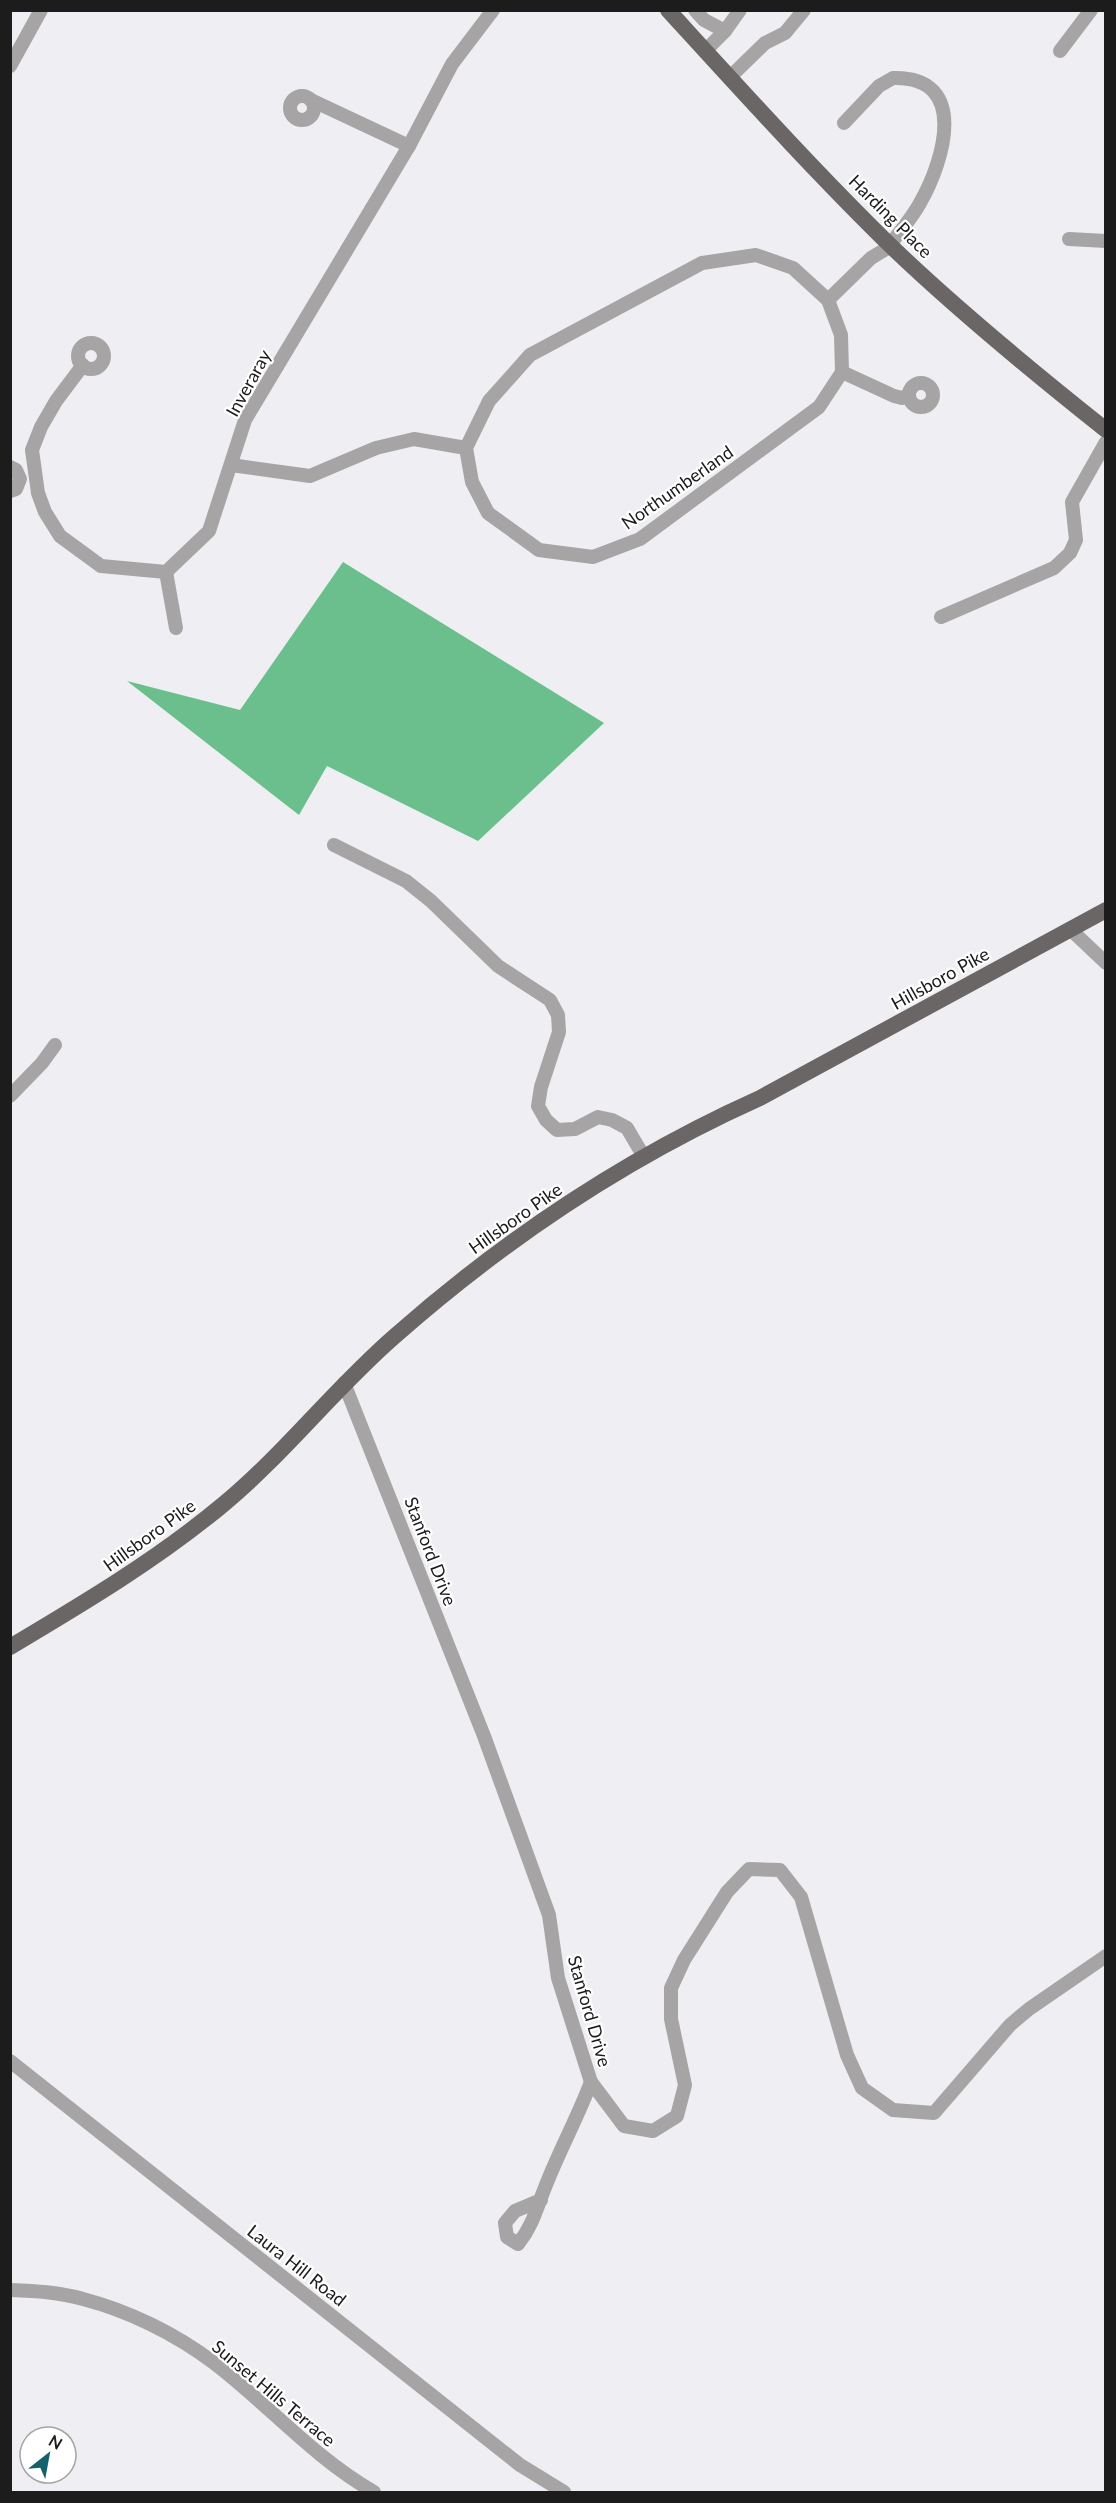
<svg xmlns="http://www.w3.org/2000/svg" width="1116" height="2503" font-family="Lato,sans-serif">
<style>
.forest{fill:#6bbf8c}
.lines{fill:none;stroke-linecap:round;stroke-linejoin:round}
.minor{stroke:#a6a4a4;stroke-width:14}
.major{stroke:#696665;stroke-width:16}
.labels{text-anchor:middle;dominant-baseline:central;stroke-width:4.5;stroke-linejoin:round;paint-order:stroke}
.street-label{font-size:18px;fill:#1c1c1d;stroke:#fff}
</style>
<rect width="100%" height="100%" fill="#efeff3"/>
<polygon class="forest" points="343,562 604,723 478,841 327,766 299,815 127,681 240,710"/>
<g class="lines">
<g class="minor">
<polyline points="695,10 704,20 725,31"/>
<polyline points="705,51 725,31 740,10"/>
<polyline points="1060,51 1091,10"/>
<polyline points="10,66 41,10"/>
<polyline points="730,77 765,43 785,33 804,10"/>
<circle cx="302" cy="108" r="12"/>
<polyline points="311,100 409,146"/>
<path d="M844,123L879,86L893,78C970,76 944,161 920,203C912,218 900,231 890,245"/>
<polyline points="1069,239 1106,241"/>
<polygon points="756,255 793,268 828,300 841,335 842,372 819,407 640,539 593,557 539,550 488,513 472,482 466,448 489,401 530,355 702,263"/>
<polyline points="828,300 871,258 891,246"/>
<circle cx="91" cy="356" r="13"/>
<polyline points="83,365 56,401 41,427 32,450 38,493 45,512 60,536 101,566 166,572 209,531 245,420 409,146 452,64 493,10"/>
<polyline points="842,372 894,396 902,398 908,395"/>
<circle cx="921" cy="395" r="12"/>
<polyline points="231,465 310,476 376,448 414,439 466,448"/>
<polyline points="10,467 16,470 20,479 16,489 10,491"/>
<polyline points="166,572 176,628"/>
<polyline points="941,617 1054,568 1070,553 1076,540 1072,502 1106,442"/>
<polyline points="334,845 406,881 431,901 498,966 550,1000 558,1015 559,1032 541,1087 538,1106 546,1120 557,1130 575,1129 598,1117 612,1120 627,1128 644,1157"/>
<polyline points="1070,929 1106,963"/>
<polyline points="10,1096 42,1063 55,1045"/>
<polyline points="344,1383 484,1736 549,1915 558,1978 591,2082 624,2126 653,2131 677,2116 685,2085 671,2019 671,1988 684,1960 727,1892 749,1869 780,1870 801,1897 847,2055 862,2088 893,2110 934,2113 1010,2025 1029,2009 1106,1956"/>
<polyline points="10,2061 520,2465 564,2492"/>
<path d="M541,2200L515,2211L505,2223L507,2237L518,2244C532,2227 536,2210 544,2190C558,2153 577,2119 591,2082"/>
<path d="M10,2290C35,2291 59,2292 83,2299C129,2311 176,2334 214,2363C269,2405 313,2457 374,2492"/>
</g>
<g class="major">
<path d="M668,10C742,91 816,173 894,249C961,313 1033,372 1106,430"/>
<path d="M10,1647C84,1603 158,1559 225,1503C286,1452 335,1388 395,1336C505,1239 626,1158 760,1098L1106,910"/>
</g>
</g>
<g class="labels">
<g class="street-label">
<text transform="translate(891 216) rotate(45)">Harding Place</text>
<text transform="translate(248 383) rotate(-61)">Inveraray</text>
<text transform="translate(677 487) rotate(-35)">Northumberland</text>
<text transform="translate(940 978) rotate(-29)">Hillsboro Pike</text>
<text transform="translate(515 1218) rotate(-35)">Hillsboro Pike</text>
<text transform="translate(149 1535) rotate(-36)">Hillsboro Pike</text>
<text transform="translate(431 1551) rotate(69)">Stanford Drive</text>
<text transform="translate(590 2011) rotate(74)">Stanford Drive</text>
<text transform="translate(297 2265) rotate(38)">Laura Hill Road</text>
<text transform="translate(274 2393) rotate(40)">Sunset Hills Terrace</text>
</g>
</g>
<rect width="1116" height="2503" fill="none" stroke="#1c1c1d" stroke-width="24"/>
<g transform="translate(48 2455) rotate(31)"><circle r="28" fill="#ffffff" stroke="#a4a4a5" stroke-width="1.5"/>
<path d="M0-4.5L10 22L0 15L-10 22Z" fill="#15606d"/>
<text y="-9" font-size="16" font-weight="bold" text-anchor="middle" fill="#1c1c1d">N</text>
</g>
</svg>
